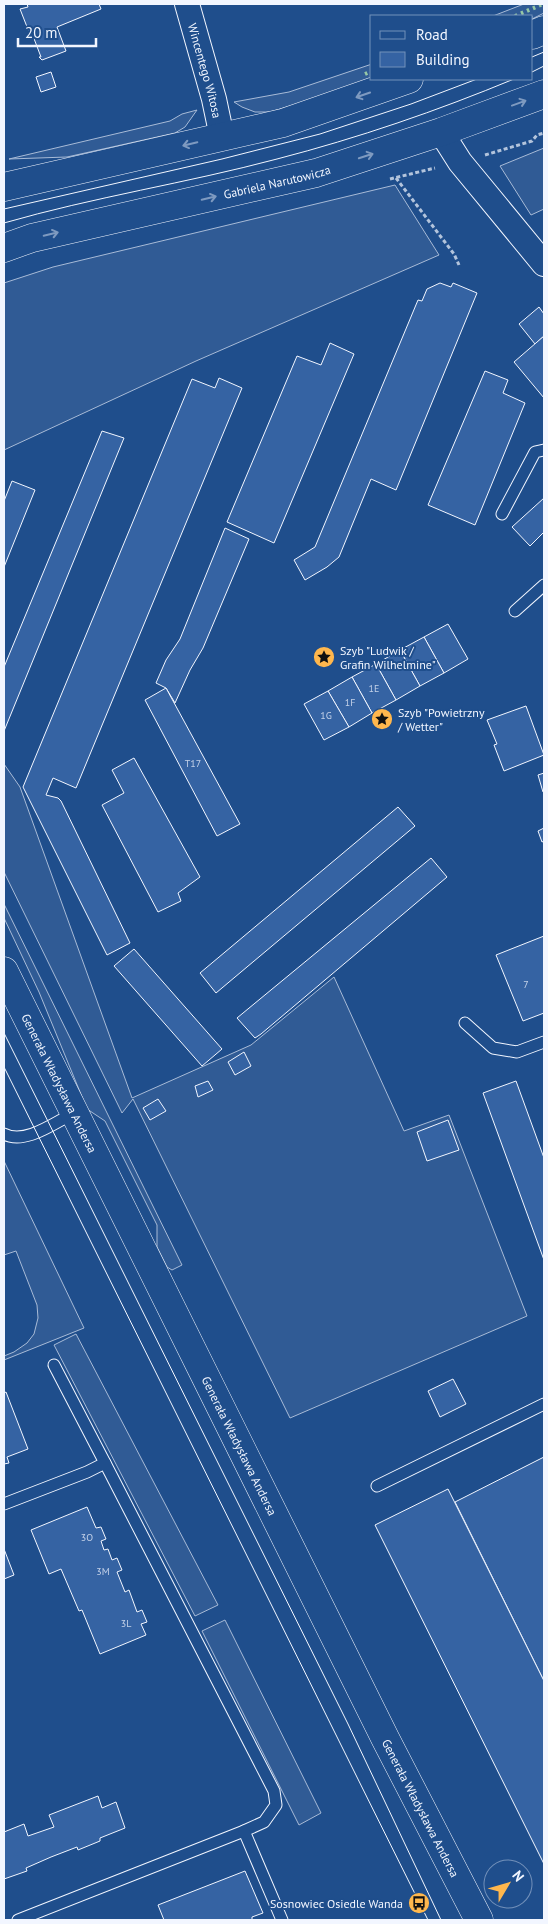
<svg xmlns="http://www.w3.org/2000/svg" width="548" height="1924" font-family="'PT Sans',sans-serif">
<style>
.built{fill:#305b95;stroke:#a8bbd7}
.building{fill:#3563a3;stroke:#f2f6ff}
.lines{fill:none;stroke-linecap:round;stroke-linejoin:round}
.lane-casing{stroke:#f2f6ff;stroke-width:13}
.street-casing{stroke:#f2f6ff;stroke-width:26}
.secondary-casing{stroke:#f2f6ff;stroke-width:29}
.path{stroke:#b3c4dc;stroke-width:3;stroke-dasharray:4 2.5;stroke-linecap:butt}
.lane{stroke:#1f4e8c;stroke-width:11}
.street{stroke:#1f4e8c;stroke-width:24}
.secondary{stroke:#1f4e8c;stroke-width:28}
.tram{stroke:#f2f6ff;stroke-width:1}
.hedge{stroke:#97c8a6;stroke-width:4;stroke-dasharray:2.5 4;stroke-linecap:butt}
.oneway{stroke:#7e9ac0}
.labels{text-anchor:middle;dominant-baseline:central;stroke-width:4;stroke-linejoin:round;paint-order:stroke}
.number-label{font-size:10px;fill:#c3d1e8}
.street-label{font-size:12px;fill:#f2f6ff;stroke:#1f4e8c}
.poi-label{font-size:12px;fill:#f2f6ff;stroke:#1f4e8c;text-anchor:start}
</style>
<rect width="100%" height="100%" fill="#1f4e8c"/>
<g class="built">
<polygon points="524,4 544,4 544,13 532,19 532,16 493,16"/>
<polygon points="372,64 372,79 380,79 270,112 255,112 242,107 234,102 289,92"/>
<polygon points="197,110 185,127 175,133 67,157 9,159 170,121 182,114"/>
<polygon points="544,148 544,209 531,215 500,166"/>
<polygon points="395,185 439,255 196,361 4,450 4,283 53,267"/>
<polygon points="4,764 20,787 132,1098 251,1045 334,977 404,1131 449,1115 527,1316 290,1418 133,1099 122,1113 4,872"/>
<polygon points="4,904 182,1265 172,1270 167,1267 157,1247 157,1225 105,1121 87,1109 39,992 4,918"/>
<polygon points="4,1161 84,1328 4,1360 4,1356 14,1352 27,1343 34,1334 38,1318 37,1305 16,1251 4,1255"/>
<polygon points="76,1334 218,1605 195,1616 54,1345"/>
<polygon points="225,1620 321,1813 299,1825 202,1631"/>
</g>
<g class="building">
<polygon points="27,4 99,4 101,9 57,27 66,51 42,60 39,57 41,57 33,36 31,37 20,9 28,7"/>
<polygon points="51,72 56,87 41,92 36,77"/>
<polygon points="440,283 451,287 453,283 477,293 396,490 371,479 339,557 327,567 305,580 294,560 315,547 418,300 422,301 427,289"/>
<polygon points="539,307 544,314 544,336 535,344 519,324"/>
<polygon points="544,336 544,398 514,362"/>
<polygon points="330,343 354,354 274,543 227,522 297,356 321,365"/>
<polygon points="485,371 508,380 503,393 525,403 475,525 428,505"/>
<polygon points="219,378 242,388 76,788 53,778 46,795 58,798 61,801 130,943 107,955 23,787 192,379 215,388"/>
<polygon points="102,431 124,438 4,731 4,667"/>
<polygon points="12,481 35,490 4,567 4,501"/>
<polygon points="544,498 544,532 530,546 512,527"/>
<polygon points="225,528 249,539 203,648 190,670 175,703 166,688 156,683 166,660 180,639"/>
<polygon points="448,624 468,659 444,673 424,637"/>
<polygon points="424,637 444,673 420,686 400,650"/>
<polygon points="400,650 420,686 396,700 376,664"/>
<polygon points="376,664 396,700 372,713 352,677"/>
<polygon points="352,677 372,713 349,727 328,691"/>
<polygon points="166,688 240,824 217,836 145,700"/>
<polygon points="328,691 349,727 324,740 304,704"/>
<polygon points="526,706 544,755 504,771 494,745 497,744 487,720"/>
<polygon points="134,758 200,877 178,893 181,901 158,912 102,805 124,793 112,770"/>
<polygon points="544,773 544,792 543,792 538,775"/>
<polygon points="398,807 415,826 216,993 200,973"/>
<polygon points="544,828 544,841 542,842 538,831"/>
<polygon points="431,858 447,877 261,1034 255,1038 237,1018"/>
<polygon points="544,936 544,1013 523,1021 496,955"/>
<polygon points="134,949 222,1049 202,1066 114,966"/>
<polygon points="244,1052 251,1066 235,1075 228,1062"/>
<polygon points="208,1081 213,1090 198,1097 195,1086"/>
<polygon points="516,1081 544,1158 544,1260 483,1093"/>
<polygon points="158,1099 166,1111 150,1120 143,1108"/>
<polygon points="448,1120 459,1150 427,1161 417,1132"/>
<polygon points="453,1379 466,1404 440,1417 428,1391"/>
<polygon points="6,1392 28,1449 7,1457 9,1463 4,1464 4,1393"/>
<polygon points="544,1457 544,1681 455,1502"/>
<polygon points="448,1489 544,1681 544,1864 375,1525"/>
<polygon points="87,1507 96,1528 101,1527 106,1539 101,1541 104,1550 108,1549 112,1560 117,1558 122,1570 117,1572 125,1592 129,1590 137,1612 142,1610 147,1622 141,1624 146,1635 100,1654 82,1610 79,1611 61,1569 49,1574 31,1530"/>
<polygon points="4,1549 14,1575 4,1579"/>
<polygon points="98,1796 102,1808 116,1802 125,1828 100,1838 100,1841 78,1850 77,1847 51,1857 26,1868 27,1871 4,1879 4,1832 24,1824 28,1836 54,1827 49,1815"/>
<polygon points="245,1871 263,1913 252,1917 252,1920 164,1920 158,1905"/>
</g>
<g class="lines">
<g class="lane-casing">
<g id="lane">
<polyline points="502,514 535,452 544,450"/>
<polyline points="515,611 544,585"/>
<polyline points="465,1023 493,1048 517,1052 544,1042"/>
<path d="M4,1134C25,1145 54,1123 74,1113"/>
<polyline points="54,1365 105,1463"/>
<polyline points="377,1486 544,1404"/>
<polyline points="4,1504 87,1472 105,1463 274,1791 276,1805 264,1822 244,1831 18,1920"/>
<polyline points="244,1831 282,1920"/>
</g>
</g>
<g class="street-casing">
<g id="street">
<path id="s1" d="M187,4L214,99L222,137"/>
<polyline points="441,132 460,162 544,264"/>
</g>
</g>
<g class="secondary-casing">
<g id="secondary">
<polyline points="532,35 544,30"/>
<polyline points="4,187 283,123 409,79"/>
<path id="s2" d="M4,248L32,238L316,173L441,132L544,94"/>
<path id="s3" d="M4,971L385,1738L479,1920"/>
</g>
</g>
<g class="path">
<polyline points="485,155 532,141 537,135 544,133"/>
<polyline points="396,178 454,254 459,265"/>
<polyline points="390,179 435,168"/>
</g>
<use href="#lane" class="lane"/>
<use href="#street" class="street"/>
<use href="#secondary" class="secondary"/>
<g class="tram">
<polyline points="532,57 544,52"/>
<polyline points="532,72 544,66"/>
<polyline points="4,209 222,159 320,134 411,104 477,79"/>
<path d="M4,223C94,197 187,183 277,159C358,138 437,111 514,79"/>
<polyline points="4,1033 348,1724 441,1920"/>
<polyline points="4,1067 428,1920"/>
</g>
<g class="hedge">
<polyline points="515,16 543,4"/>
<polyline points="365,74 372,71"/>
</g>
</g>
<defs><path id="oneway-shaft" d="M-6 0H5M1.5-3L5.5 0L1.5 3" fill="none" stroke-width="1.6" stroke-linecap="round" stroke-linejoin="round" transform="scale(1.25)"/></defs>
<g class="oneway">
<use href="#oneway-shaft" transform="translate(363 95) rotate(161)"/>
<use href="#oneway-shaft" transform="translate(519 103) rotate(-20)"/>
<use href="#oneway-shaft" transform="translate(190 144) rotate(167)"/>
<use href="#oneway-shaft" transform="translate(366 156) rotate(-18)"/>
<use href="#oneway-shaft" transform="translate(209 198) rotate(-13)"/>
<use href="#oneway-shaft" transform="translate(51 234) rotate(-13)"/>
</g>
<defs>
<g id="sight-disc" transform="scale(1.125)"><circle r="9.5" fill="#ffb74d" stroke="#1f4e8c"/><path d="M0-6L1.8-2.2L6-1.7L2.9 1.2L3.7 5.4L0 3.3L-3.7 5.4L-2.9 1.2L-6-1.7L-1.8-2.2Z" fill="#111"/></g>
<g id="bus-disc" transform="scale(1.125)"><circle r="9.5" fill="#ffb74d" stroke="#1f4e8c"/><path d="M-5-6H5V4H4V6H2V4H-2V6H-4V4H-5ZM-3.5-4V0h7V-4ZM-3.5 1.2v1.5H-2V1.2ZM2 1.2v1.5H3.5V1.2Z" fill="#111"/></g>
</defs>
<g fill-rule="evenodd">
<use href="#sight-disc" x="324" y="657"/>
<use href="#sight-disc" x="382" y="719"/>
<use href="#bus-disc" x="419" y="1903"/>
</g>
<g class="labels">
<g class="number-label">
<text x="374" y="688">1E</text>
<text x="350" y="702">1F</text>
<text x="326" y="715">1G</text>
<text x="193" y="763">T17</text>
<text x="526" y="984">7</text>
<text x="87" y="1537">3O</text>
<text x="103" y="1571">3M</text>
<text x="126" y="1623">3L</text>
</g>
<g class="street-label">
<text stroke="none"><textPath href="#s1" startOffset="69">Wincentego Witosa</textPath></text>
<text stroke="none"><textPath href="#s2" startOffset="281">Gabriela Narutowicza</textPath></text>
<text stroke="none"><textPath href="#s3" startOffset="125">Generała Władysława Andersa</textPath></text>
<text stroke="none"><textPath href="#s3" startOffset="530">Generała Władysława Andersa</textPath></text>
<text stroke="none"><textPath href="#s3" startOffset="935">Generała Władysława Andersa</textPath></text>
</g>
<g class="poi-label">
<text x="340" y="650">Szyb "Ludwik /<tspan x="340" dy="14">Grafin Wilhelmine"</tspan></text>
<text x="398" y="712">Szyb "Powietrzny<tspan x="398" dy="14">/ Wetter"</tspan></text>
<text x="403" y="1903" text-anchor="end">Sosnowiec Osiedle Wanda</text>
</g>
</g>
<rect width="548" height="1924" fill="none" stroke="#f2f6ff" stroke-width="10"/>
<rect x="370" y="15" width="162" height="65" fill="#1f4e8c" stroke="#7391ba"/>
<rect x="380" y="31" width="25" height="8" fill="#1f4e8c" stroke="#7391ba"/>
<text x="416" y="40" font-size="15" fill="#f2f6ff">Road</text>
<rect x="380" y="52" width="25" height="15" fill="#3563a3" stroke="#7391ba"/>
<text x="416" y="65" font-size="15" fill="#f2f6ff">Building</text>
<g transform="translate(508 1884) rotate(52)"><circle r="24" fill="#1f4e8c" stroke="#7391ba"/>
<path d="M0-4L9 19L0 12L-9 19Z" fill="#ffb74d"/>
<text y="-8" font-size="14" font-weight="bold" text-anchor="middle" fill="#f2f6ff">N</text>
</g>
<path d="M18 38v8h78v-8" fill="none" stroke="#f2f6ff" stroke-width="2.5"/>
<text x="25" y="38" font-size="15" fill="#f2f6ff" stroke="#1f4e8c" stroke-width="4" paint-order="stroke">20 m</text>
</svg>
